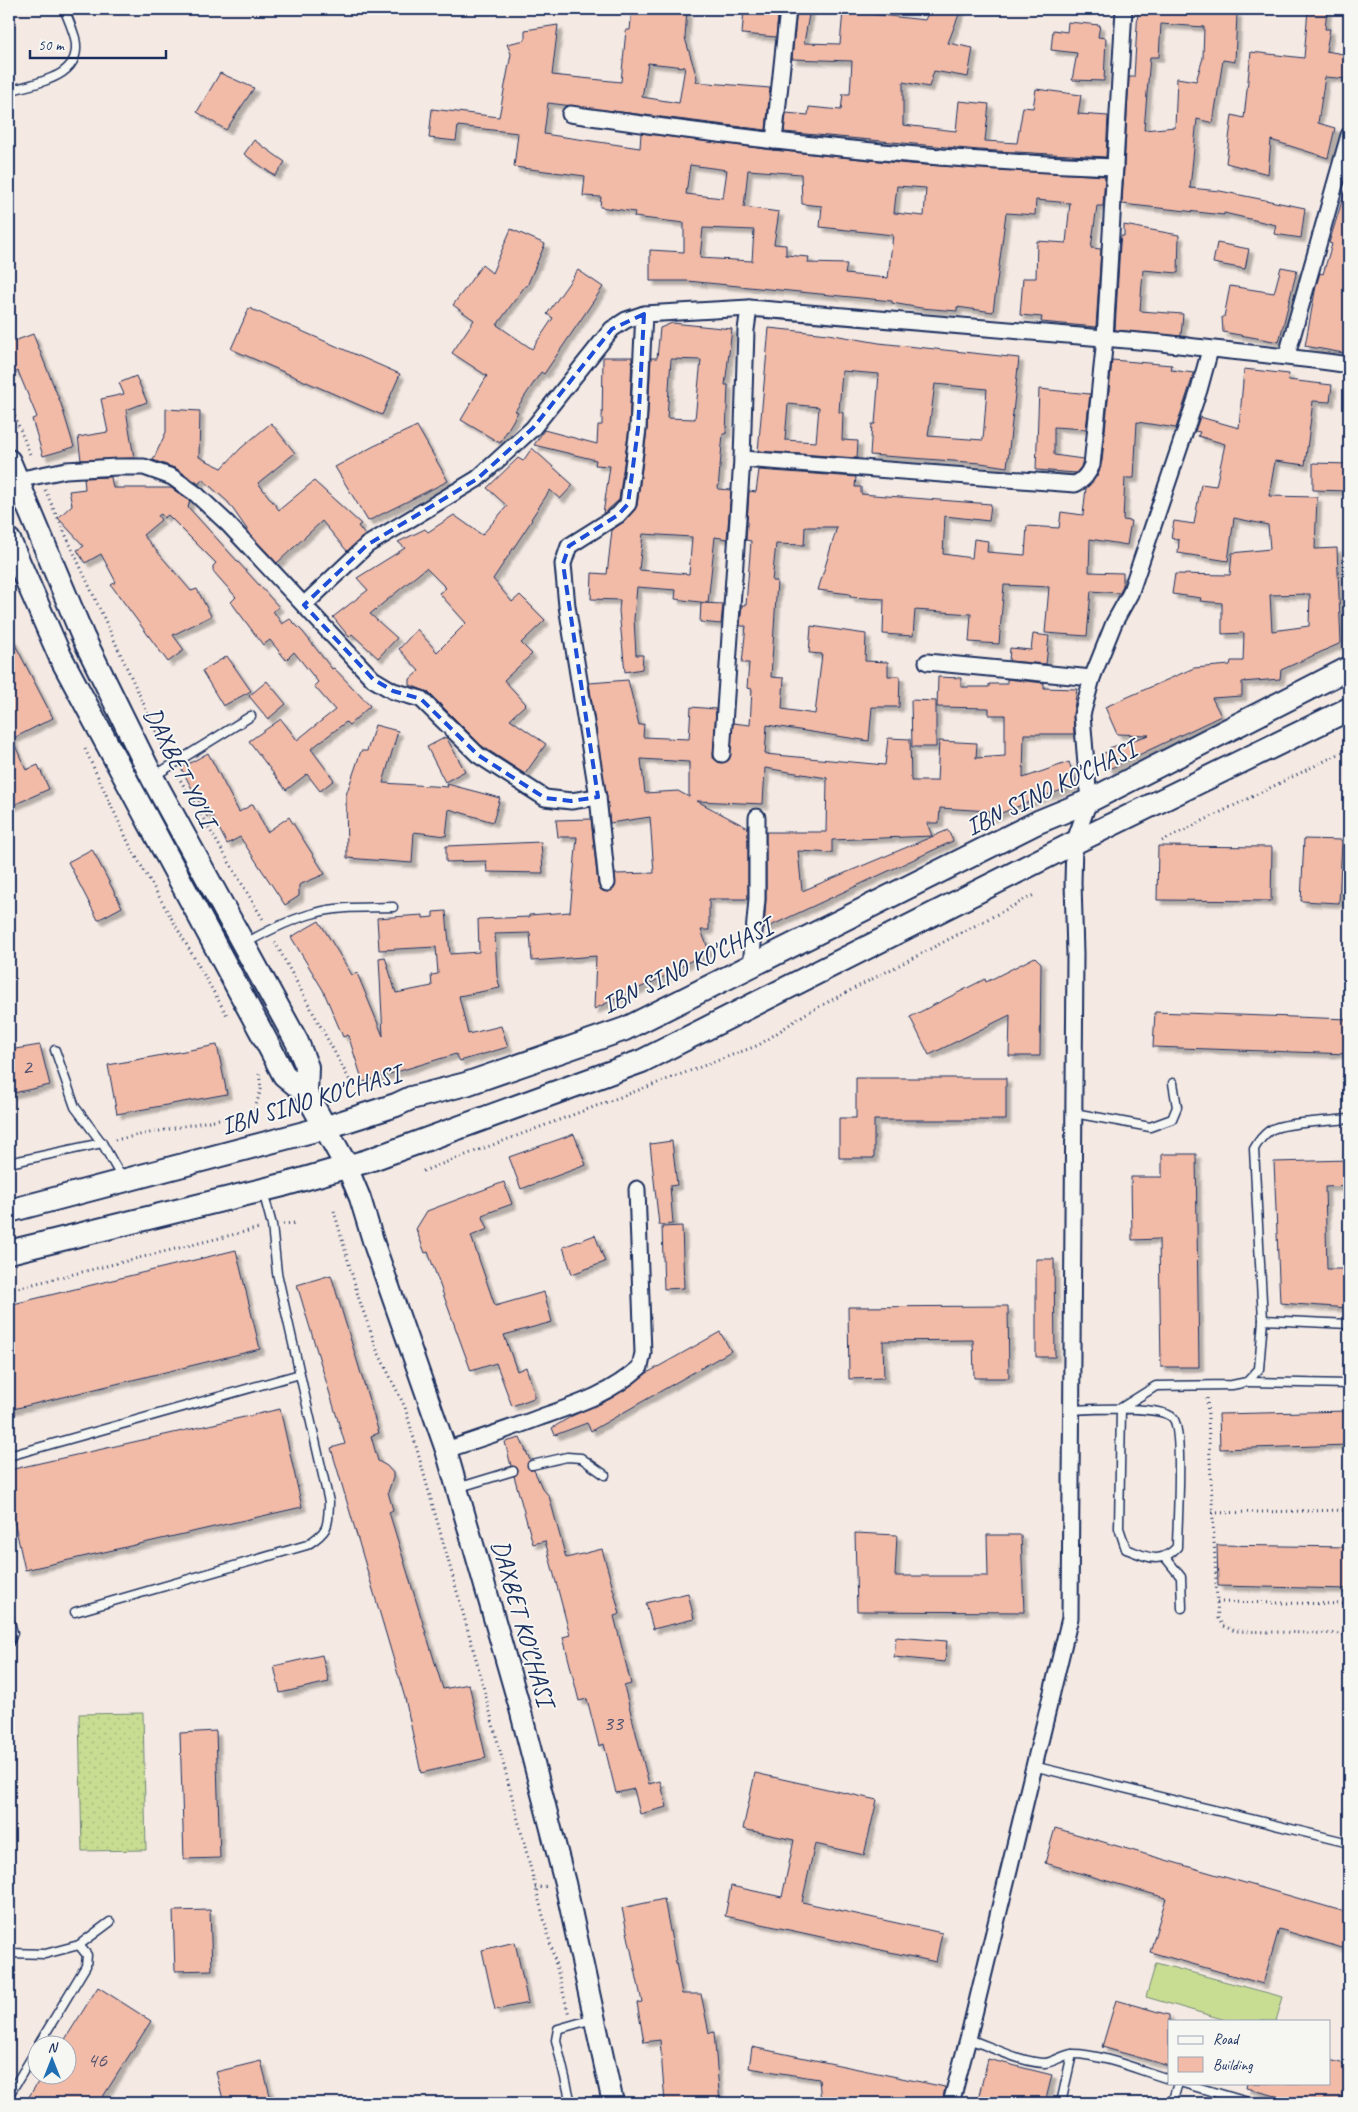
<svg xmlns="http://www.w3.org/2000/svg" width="1358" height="2112" font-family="Caveat,sans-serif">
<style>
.grass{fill:url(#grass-dots);stroke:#728678}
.garden{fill:#c8dd92;stroke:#728678}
.building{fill:#f2bba7;stroke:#1b2f5e;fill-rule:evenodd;filter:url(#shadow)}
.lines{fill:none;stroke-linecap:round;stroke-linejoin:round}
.service-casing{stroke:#1b2f5e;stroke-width:11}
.minor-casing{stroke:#1b2f5e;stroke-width:19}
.secondary-casing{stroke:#1b2f5e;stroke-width:24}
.primary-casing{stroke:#1b2f5e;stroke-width:26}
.path{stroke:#1b2f5e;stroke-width:3;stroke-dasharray:1 4;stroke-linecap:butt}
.service{stroke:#f6f6f2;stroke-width:8}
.minor{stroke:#f6f6f2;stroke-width:15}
.secondary{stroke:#f6f6f2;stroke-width:20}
.primary{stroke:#f6f6f2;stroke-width:22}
.marked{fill:none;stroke:#1d4ed8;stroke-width:4;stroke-dasharray:10 6;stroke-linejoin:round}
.labels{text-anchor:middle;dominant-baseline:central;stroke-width:4;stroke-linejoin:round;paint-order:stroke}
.number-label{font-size:22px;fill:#515270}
.street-label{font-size:25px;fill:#1b2f5e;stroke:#f6f6f2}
</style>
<defs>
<pattern id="grass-dots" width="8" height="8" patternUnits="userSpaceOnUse" patternTransform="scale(1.25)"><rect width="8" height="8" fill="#c8dd92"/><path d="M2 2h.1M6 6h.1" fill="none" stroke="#abbe80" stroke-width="1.8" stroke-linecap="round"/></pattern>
<filter id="shadow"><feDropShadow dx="4.5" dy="4.5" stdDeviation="1" flood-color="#0004"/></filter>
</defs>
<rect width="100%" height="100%" fill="#f5eae3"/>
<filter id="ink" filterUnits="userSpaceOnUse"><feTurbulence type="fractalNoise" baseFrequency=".02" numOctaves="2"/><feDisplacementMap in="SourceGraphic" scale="10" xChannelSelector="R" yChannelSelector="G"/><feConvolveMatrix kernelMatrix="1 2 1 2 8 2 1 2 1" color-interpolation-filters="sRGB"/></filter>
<g filter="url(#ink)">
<polygon class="grass" points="143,1713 146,1850 82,1851 79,1714"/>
<polygon class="garden" points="1156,1963 1283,1997 1276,2021 1229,2021 1146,1997"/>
<g class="building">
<path d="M632,9H687L685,38L697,78L696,82L770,88L766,130L548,103L544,134L640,148L641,133L773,150L909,164L1105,176L1103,206H1097L1091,248L1101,249L1096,327L1041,322L1042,317L1020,315L1023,278H1036L1037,241L1066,243L1070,203L1036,200L1035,215L1006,213L993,312L957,307V311L921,308L892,303V301L687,281H650V250L684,252V223L634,217L635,212L600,207L601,197L583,196L585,176L514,167L518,133L458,126L456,141L429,138L432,109L499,117L511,54L507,44L525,40V30L558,25L552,75L621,82L626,30H630ZM648,63L685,67L679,103L642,97ZM690,165L727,170L723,198L686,194ZM748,170L801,174L802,204L822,206L820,227L893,235L888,278L845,274L847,264L808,263L809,257L786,255V245L774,244L779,212L744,207ZM897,186L926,188L924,216L894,213ZM703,228L754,230L752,261L700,258Z"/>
<polygon points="744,9 779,9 776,37 742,34"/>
<polygon points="797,9 810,9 804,43 840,44 843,11 925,20 930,9 961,9 948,43 973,48 968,77 934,71 929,87 903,82 903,125 956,131 959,101 989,104 985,141 1017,143 1023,107 1033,108 1036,89 1081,95 1078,114 1108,116 1106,157 979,150 784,132 786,113 808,115 809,107 841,110 843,94 850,94 852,61 792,59"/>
<path d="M1138,9H1176L1237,13L1235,62L1223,60L1213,123L1197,119L1190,188L1220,191L1305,208L1301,238L1274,234L1276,225L1224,213V215L1122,204L1129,77H1134ZM1161,24L1204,27L1203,58L1196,81L1177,78L1175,127L1144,130L1150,57H1159Z"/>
<polygon points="1308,9 1327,9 1325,29 1330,29 1326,51 1349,55 1349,79 1325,77 1318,123 1335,128 1328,158 1271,140 1268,174 1226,163 1232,115 1244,118 1251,52 1304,58"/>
<polygon points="1068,22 1100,25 1098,37 1106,38 1104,81 1072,80 1077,53 1051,50 1053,30 1067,32"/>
<polygon points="220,73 254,88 226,130 197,112"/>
<polygon points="254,140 285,162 275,176 244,154"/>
<polygon points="1346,188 1349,188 1349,354 1305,346 1316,286 1320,273 1323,274 1332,244 1329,243"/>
<polygon points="1124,225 1179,235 1178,273 1143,270 1140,311 1183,314 1181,336 1115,330 1120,244 1121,236 1124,236"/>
<polygon points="511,229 545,244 527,286 525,286 497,325 532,349 553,318 547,314 578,270 603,287 544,374 541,372 515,411 518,412 500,443 461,420 487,376 452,353 474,320 453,305 482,265 492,273"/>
<polygon points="1217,243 1249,249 1245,269 1213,263"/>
<polygon points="1281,267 1297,270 1279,342 1223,332 1222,317 1224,317 1230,286 1274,293"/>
<polygon points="249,308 400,374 382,415 231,349"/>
<path d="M672,323L732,329L725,385H728L726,434H723L718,489L731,490L727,539L715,537L708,603L675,599L676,590L637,587L634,619L636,655H643L642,669L625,672L619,611L620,600L591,599L592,573L607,574L612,530L625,521L637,506L647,430L651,358H657L660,328ZM671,359L701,360L695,419L667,418ZM643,534L692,537L689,574L639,570Z"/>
<path d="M769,328L828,334L879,343L1019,358L1007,467L981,463L870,455L872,424H875L879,374L842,371L839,412L843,413L842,440L858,441L857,458L758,451ZM935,384L987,389L983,440L928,436ZM788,404L819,407L816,442L785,440Z"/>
<polygon points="33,334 61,404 74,447 43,456 32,419 37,417 18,371 15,373 9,357 9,343"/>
<polygon points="603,357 632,357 629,428 619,500 603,514 610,466 595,465 596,460 534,445 544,430 597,444 598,425 602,425"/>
<path d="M1112,360L1172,365L1171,370L1194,373L1176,428L1137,422L1134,478H1125L1123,520L1131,521L1127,545L1090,539L1089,572L1123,573V585L1120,593L1091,591L1087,636L1045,633L1049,587L1004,585L999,644L969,642L971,614L915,610L913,636L883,634L884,599L850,597V594L818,590L837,527H805L804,545L776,544L772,581H777L771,677L784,678L782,709L815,714L822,654L809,653L811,626L866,634L865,661L888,662V676H900L899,707H872L869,741L767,725L765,754L885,765L888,738L910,739L911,781H937L939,741L977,743L976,758L1005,756V715H989V708L937,707L938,677L961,678V687H989V684H1007V679L1044,683V688L1077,689L1073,715L1074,734H1024L1023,778L1069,762L1077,785L1047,795L989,818L990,811L940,808L939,823H927L932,836L832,840V853L798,851L802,891L948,830L953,841L764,929L766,899V832H826L827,778L765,768L763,804L697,801L748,828V899H709V930H701L709,951L674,970V972L594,1009L596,956L532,961L530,933L495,934L497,976L500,988L459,996L468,1034L501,1026L508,1047L460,1061L456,1054L363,1082L348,1035L343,1037L323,990L291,937L319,921L352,975L357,973L383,1036L379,958L385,957L396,993L432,986L431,975L438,974L436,947L379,950L377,918L423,915V918L433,917V912L446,911L450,954L479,952L478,919L529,917V915L570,912L577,837H558L556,820L591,819L598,884L603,891L608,892L615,887V874L654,873L650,817L610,823L589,683L628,680L639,725L644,724L643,737L689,739L691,707L716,709L713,758L721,763L729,760L733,723L750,725L752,689L747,688L749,663H742L746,626H740L742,605H746L751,541L746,540L749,491L756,492L759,470L856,477L855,487H861V494L991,504L989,521L945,516L943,554L972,558L974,539L988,541L987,552L1025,555L1027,526L1059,528L1061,512L1083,515L1086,488L1097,476L1102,461ZM641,759L689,762V797L678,791L645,793Z"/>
<path d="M1244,369L1289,374L1288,380L1332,385L1330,402L1313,401L1305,465L1275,461L1269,496L1317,497L1315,549L1337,548L1341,643L1281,670L1280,679L1242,682V696L1212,698L1221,716L1109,769L1101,754L1111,751L1109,748L1149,735L1117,734L1105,707L1194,668L1230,665L1231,661H1243L1244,633L1222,634V603L1200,601L1201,598L1172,594L1175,574L1230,575L1232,553L1270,549L1268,525L1234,518L1228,561L1178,553L1179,540L1171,538L1174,521L1194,524L1201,484L1216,486L1225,444L1198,436L1200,432L1195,431L1200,417L1239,428ZM1310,594L1309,626L1272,631L1270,595Z"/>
<polygon points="136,376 147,402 126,410 134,458 81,460 78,437 108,432 101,399 124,394 119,383"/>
<polygon points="1039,389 1090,394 1086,429 1054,427 1054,455 1083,459 1081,467 1076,473 1036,470"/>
<polygon points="166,409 200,411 199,457 222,468 241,448 271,423 295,453 258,483 279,510 314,481 361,524 358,526 365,535 347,551 322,521 277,563 253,538 228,502 202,479 199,484 177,469 153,460 166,432"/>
<polygon points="417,426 448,481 368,521 335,467 374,446"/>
<polygon points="532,448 573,485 560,499 550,490 531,519 532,520 493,579 512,602 520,595 545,620 521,643 532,654 504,680 526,704 510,719 546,744 525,774 482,746 428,692 410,685 410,679 419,671 399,649 417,629 437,652 466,623 439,593 446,588 426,568 370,614 397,638 378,658 352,634 349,637 333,617 368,590 357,578 405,548 398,542 425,529 428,532 454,515 482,535 507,506 487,488 518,458 523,461"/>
<polygon points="1313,463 1349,464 1349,491 1313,490"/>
<polygon points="111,477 113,488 171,488 190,501 188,507 279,607 273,611 282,624 290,619 303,632 332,669 334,668 370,706 349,725 346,722 311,749 334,780 320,791 307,774 286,790 249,741 281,719 297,740 335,710 314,686 318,682 294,652 286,660 270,640 263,645 231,602 236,597 213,571 213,566 216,563 168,515 164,518 161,514 158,516 161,520 143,535 191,591 197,589 211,616 173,635 184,650 168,662 111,585 116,582 101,554 85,563 77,550 84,546 58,518 72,505 69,491 85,489 84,478"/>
<polygon points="701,603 723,604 721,624 700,622"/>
<polygon points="9,633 53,718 12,739 26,770 38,765 49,789 9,807"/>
<polygon points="1033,634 1049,636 1046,664 1009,661 1010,648 1031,650"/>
<polygon points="227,656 251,691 223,706 202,671"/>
<polygon points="267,681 286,704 268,719 249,696"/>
<polygon points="911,700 936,701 936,747 912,747"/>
<polygon points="375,725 398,731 383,783 448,787 447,784 500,798 493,822 449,809 446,836 414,832 412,863 347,858 346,795 361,751 367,751"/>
<polygon points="446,737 465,771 445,782 427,747"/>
<polygon points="208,753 239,812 253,804 267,832 289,817 325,874 299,885 299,896 285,905 240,837 227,844 212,815 207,817 181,768"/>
<polygon points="1304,839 1342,840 1339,903 1301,901"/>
<polygon points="541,842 543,873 487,872 486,861 446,862 446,846"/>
<polygon points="1158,846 1272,847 1271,901 1157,900"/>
<polygon points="92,849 122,907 98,920 68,862"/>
<polygon points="1035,957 1041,963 1040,1056 1009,1056 1010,1015 929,1055 910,1017 985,979 986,982"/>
<polygon points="1155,1012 1349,1019 1349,1054 1153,1047"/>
<polygon points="40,1045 50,1085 9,1094 9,1050"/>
<polygon points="217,1045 227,1094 117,1114 108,1065"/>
<polygon points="856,1078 1006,1078 1006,1120 874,1120 874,1158 839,1158 839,1118 856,1118"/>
<polygon points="574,1134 586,1165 521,1189 509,1157"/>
<polygon points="672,1141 677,1185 670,1186 673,1224 659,1225 650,1144"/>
<polygon points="1162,1154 1196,1154 1199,1367 1161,1367 1159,1239 1132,1240 1131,1177 1162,1177"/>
<polygon points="1349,1160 1349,1186 1325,1187 1327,1269 1349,1269 1349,1308 1280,1303 1274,1162"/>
<polygon points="504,1182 512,1204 482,1215 488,1229 471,1236 495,1306 544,1292 552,1322 504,1335 517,1371 526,1367 534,1392 534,1398 512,1406 496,1363 471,1371 428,1252 425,1253 416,1229 427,1211"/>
<polygon points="682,1226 684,1288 664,1289 662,1227"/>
<polygon points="595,1235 605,1262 572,1274 563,1247"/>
<polygon points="236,1250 260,1349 9,1410 9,1305"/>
<polygon points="1036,1259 1054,1259 1055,1357 1036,1357"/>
<polygon points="331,1275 379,1433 371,1436 378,1461 387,1466 393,1473 393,1478 388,1492 393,1510 389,1512 443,1689 469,1684 486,1758 421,1773 405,1698 331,1448 345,1444 297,1285"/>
<polygon points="1008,1306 1009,1378 974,1378 973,1340 883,1341 884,1378 849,1379 848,1307"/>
<polygon points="720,1332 731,1351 591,1431 587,1423 555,1435 552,1428 572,1416 610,1399 647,1373"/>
<polygon points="280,1409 302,1507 25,1570 9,1498 9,1470"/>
<polygon points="1349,1411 1349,1445 1220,1449 1219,1414"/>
<polygon points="520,1438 530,1460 527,1467 530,1470 534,1470 542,1488 549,1496 566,1558 602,1549 620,1614 614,1616 631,1684 624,1686 649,1784 660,1781 667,1807 640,1814 634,1789 616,1793 604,1744 599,1746 587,1699 579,1701 563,1637 570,1635 545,1541 533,1544 514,1476 517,1474 518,1470 516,1467 511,1466 505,1442"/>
<polygon points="855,1533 897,1535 895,1576 988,1576 987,1535 1021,1535 1024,1612 857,1611"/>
<polygon points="1217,1545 1349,1547 1349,1589 1218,1586"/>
<polygon points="688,1593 694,1619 653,1629 646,1603"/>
<polygon points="896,1637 947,1641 945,1662 894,1657"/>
<polygon points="322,1655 329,1682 280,1693 274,1666"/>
<polygon points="216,1731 220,1858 184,1859 180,1733"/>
<polygon points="755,1773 877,1800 864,1855 815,1844 802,1902 942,1933 936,1962 725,1916 731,1886 782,1897 794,1840 743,1829"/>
<polygon points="1055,1828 1349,1913 1349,1950 1279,1929 1263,1984 1150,1952 1166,1898 1045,1863"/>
<polygon points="664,1899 682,1994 701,1994 709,2033 714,2032 720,2103 665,2103 660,2040 644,2042 637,2003 642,2002 622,1908"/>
<polygon points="210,1910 212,1970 175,1971 173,1911"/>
<polygon points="515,1942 528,2003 495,2010 482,1950"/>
<polygon points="98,1987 151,2021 99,2103 25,2103 43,2074 68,2074 68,2044 62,2044"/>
<polygon points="1116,2000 1169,2015 1169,2066 1102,2047"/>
<polygon points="752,2047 945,2087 942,2103 821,2103 819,2079 749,2068"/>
<polygon points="988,2059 1052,2075 1045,2103 977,2103"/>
<polygon points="1329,2060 1349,2065 1349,2073 1341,2103 1302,2103 1246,2088 1247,2083 1329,2083"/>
<polygon points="261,2061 272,2103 224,2103 216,2072"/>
</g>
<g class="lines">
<g class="service-casing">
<g id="service">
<path d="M9,91C37,82 84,78 75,38C72,28 68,18 64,9"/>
<polyline points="154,776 251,716"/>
<path d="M244,944C267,931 291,919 315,913C340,906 367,908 393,907"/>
<polyline points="55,1050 75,1107 102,1143 122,1178"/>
<polyline points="1074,1113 1150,1127 1172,1119 1177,1107 1173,1083"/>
<polyline points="9,1163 102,1143"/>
<polyline points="1263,1320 1349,1324"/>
<polyline points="1247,1382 1349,1384"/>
<path d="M1072,1410C1090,1409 1162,1405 1173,1418C1184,1431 1177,1526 1177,1547C1160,1566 1146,1556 1126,1549L1119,1528L1121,1408L1156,1386L1232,1385L1247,1382L1259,1369L1263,1320L1254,1149C1258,1142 1262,1136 1269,1131C1280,1122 1332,1121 1349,1119"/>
<polyline points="9,1456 300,1374"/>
<polyline points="532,1465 567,1457 581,1458 605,1475"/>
<polyline points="457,1488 513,1471"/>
<polyline points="1165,1557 1181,1577 1182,1608"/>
<path d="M75,1612L307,1545C329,1531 328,1527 329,1502L277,1273L272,1225L263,1191"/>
<polyline points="9,1618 13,1633 9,1643"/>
<polyline points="1033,1766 1349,1843"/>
<polyline points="9,1953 45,1954 79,1945 110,1922"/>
<path d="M968,2039C990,2046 1022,2063 1045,2063C1055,2062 1064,2054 1073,2054C1101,2054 1142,2071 1169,2079"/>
<polyline points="39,2044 86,1966 87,1955 79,1945"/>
<polyline points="1183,2083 1251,2103"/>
<polyline points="9,2095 38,2047"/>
<polyline points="571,2103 556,2040 558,2029 593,2019"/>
<polyline points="1061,2103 1072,2054"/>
<polyline points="1172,2103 1178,2083"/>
</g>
</g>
<g class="minor-casing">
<g id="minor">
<path d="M570,114C750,140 932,161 1115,167"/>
<polyline points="774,141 788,9"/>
<polyline points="1287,355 1349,135"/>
<path d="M742,459L1075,484C1084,480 1088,474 1092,465L1105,338L1124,9"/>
<polyline points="17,480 66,470 117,467 144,467 172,477 196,494 227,523 373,679 393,691 421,699 478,755 545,798 571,801 598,797"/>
<polyline points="304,605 367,545 477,479 533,428 612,329 626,320 644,314"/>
<polyline points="927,662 1092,678"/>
<path d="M722,754L742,459L746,330L749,308L1162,343C1225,351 1287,356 1349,365"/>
<polyline points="607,883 598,797 567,606 563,564 569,546 618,515 628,504 638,429 644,314 749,308"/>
<polyline points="751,966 757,899 757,817"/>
<path d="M446,1450C478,1439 510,1429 541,1417C578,1404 610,1394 640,1367L643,1353L637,1189"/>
<polyline points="951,2103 968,2039 1070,1618 1075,954 1073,882 1074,843 1089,801 1082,715 1092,678 1114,623 1130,594 1199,390 1210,350"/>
</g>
</g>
<g class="secondary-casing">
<polyline id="secondary" points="347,1167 360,1198 375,1247 446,1450 519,1705 565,1883 613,2103"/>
</g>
<g class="primary-casing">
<g id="primary">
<polyline points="9,461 83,637 152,777 297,1042 307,1067 306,1093"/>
<polyline points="9,540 60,656 271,1050 284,1075 306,1093 347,1167"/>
<polyline points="9,1211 327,1127 396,1105 411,1098 466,1084 625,1029 1038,822 1089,801 1349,668"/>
<polyline points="9,1252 283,1185 367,1161 642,1061 1074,843 1349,709"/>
</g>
</g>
<g class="path">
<polyline points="9,402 30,454"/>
<polyline points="45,490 167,755"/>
<polyline points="85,749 130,846 228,1017"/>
<polyline points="178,776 264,921"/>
<polyline points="1162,841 1349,749"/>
<polyline points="275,942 355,1090"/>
<polyline points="115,1140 254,1112 261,1089 259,1072"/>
<polyline points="423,1171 759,1045 805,1014 1034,895"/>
<polyline points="334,1211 359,1299 377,1350 405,1407 476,1659 569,2015"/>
<polyline points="283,1224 295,1223"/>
<polyline points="9,1290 260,1228"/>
<polyline points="1207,1398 1217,1602 1218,1618 1223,1626 1235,1631 1349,1634"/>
<polyline points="1212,1513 1349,1510"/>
<polyline points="1217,1602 1349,1604"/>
<polyline points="535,1888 547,1886"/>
</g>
<use href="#service" class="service"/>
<use href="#minor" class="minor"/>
<use href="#secondary" class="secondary"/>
<use href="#primary" class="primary"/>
</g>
</g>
<path class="marked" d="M644,314L638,429L628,504L618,515L569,546L563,564L598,797L571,801L545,798L478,755L421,699L393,691L373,679L304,605L367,545L477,479L533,428L612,329Z"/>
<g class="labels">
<g class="number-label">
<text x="27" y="1067">2</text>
<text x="613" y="1723">33</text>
<text x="97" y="2060">46</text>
</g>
<g class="street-label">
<text transform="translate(180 767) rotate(63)">DAXBET YO'LI</text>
<text transform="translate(1051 788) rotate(-26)">IBN SINO KO'CHASI</text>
<text transform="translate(687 966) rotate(-26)">IBN SINO KO'CHASI</text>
<text transform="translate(311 1100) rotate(-17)">IBN SINO KO'CHASI</text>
<text transform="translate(523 1623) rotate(74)">DAXBET KO'CHASI</text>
</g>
</g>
<rect width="1358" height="2112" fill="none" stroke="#f6f6f2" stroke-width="30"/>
<rect x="15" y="15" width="1328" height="2082" fill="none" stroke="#1b2f5e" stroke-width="2" filter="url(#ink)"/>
<rect x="1168" y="2020" width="162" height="65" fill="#f6f6f2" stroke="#9ea6b7"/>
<rect x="1178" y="2036" width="25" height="8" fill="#f6f6f2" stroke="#9ea6b7"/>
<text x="1213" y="2044" font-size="15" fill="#1b2f5e">Road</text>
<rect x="1178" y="2057" width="25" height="15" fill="#f2bba7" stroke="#9ea6b7"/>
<text x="1213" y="2070" font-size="15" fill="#1b2f5e">Building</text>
<g transform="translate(52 2060)"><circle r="24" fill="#f6f6f2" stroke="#9ea6b7"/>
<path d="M0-4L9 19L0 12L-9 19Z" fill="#1f6fb2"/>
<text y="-8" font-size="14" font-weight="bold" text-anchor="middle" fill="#1b2f5e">N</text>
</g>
<path d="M30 50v8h136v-8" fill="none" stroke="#1b2f5e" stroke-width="2.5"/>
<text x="38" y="50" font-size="15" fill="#1b2f5e" stroke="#f6f6f2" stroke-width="4" paint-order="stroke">50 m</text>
</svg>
